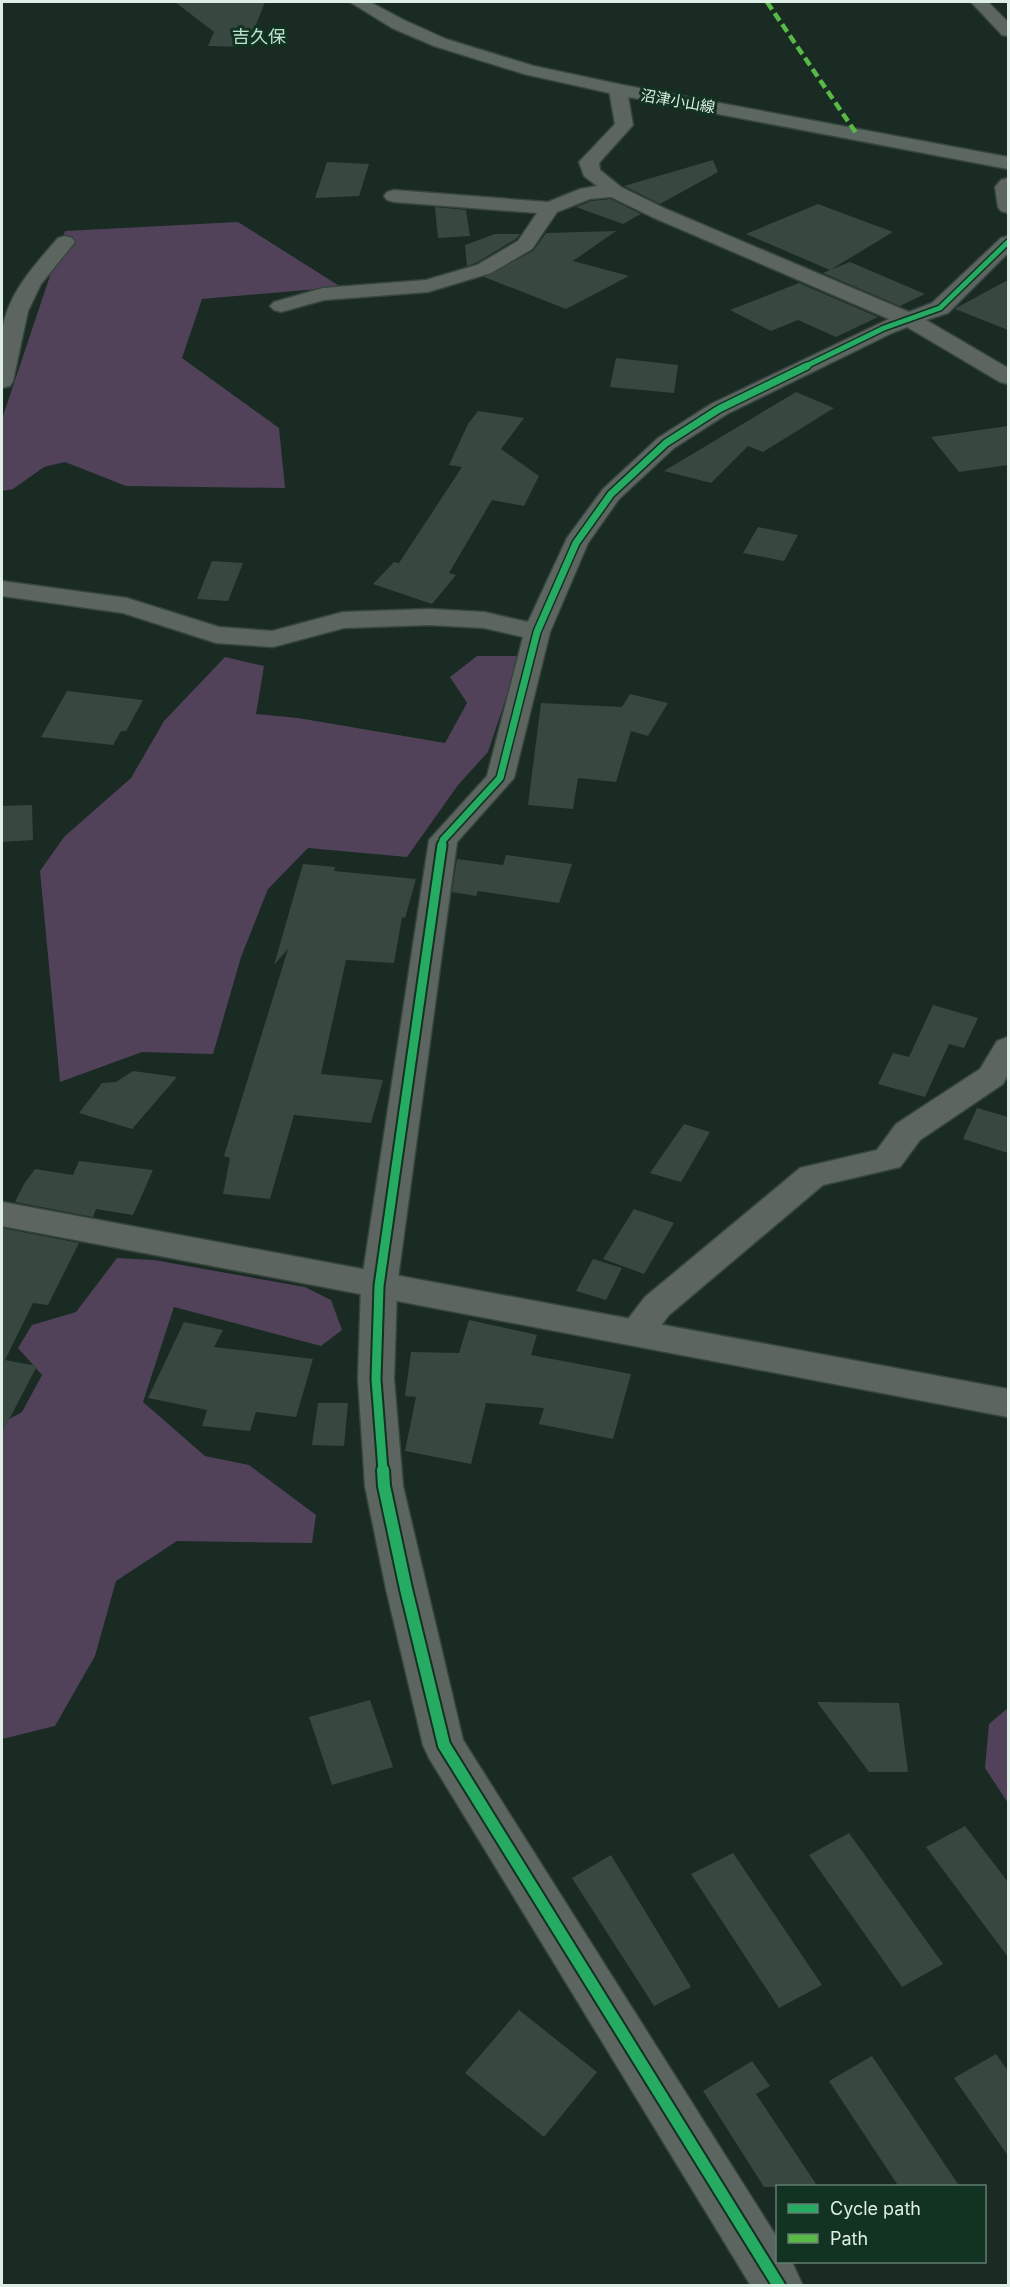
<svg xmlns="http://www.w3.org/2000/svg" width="1010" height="2287" font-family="Inter,'Noto Sans JP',sans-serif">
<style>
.green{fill:#51425a}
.building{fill:#384840}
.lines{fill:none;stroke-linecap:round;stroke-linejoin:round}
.minor-casing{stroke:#36453d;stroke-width:3}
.tertiary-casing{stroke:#36453d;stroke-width:3}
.secondary-casing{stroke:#36453d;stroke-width:3}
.minor{fill:#5c6560;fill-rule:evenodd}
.tertiary{fill:#5c6560;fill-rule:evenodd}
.secondary{fill:#5c6761;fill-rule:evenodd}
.quiet{stroke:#58b947;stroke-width:4.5;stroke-dasharray:9 4.5;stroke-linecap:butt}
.cycleway-far3-casing{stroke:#123222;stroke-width:8}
.cycleway-far2-casing{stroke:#123222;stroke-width:10}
.cycleway-far1-casing{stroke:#123222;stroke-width:13}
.cycleway-casing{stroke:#123222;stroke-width:16}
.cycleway-far3{stroke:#26ab63;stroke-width:5}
.cycleway-far2{stroke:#26ab63;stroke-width:7}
.cycleway-far1{stroke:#26ab63;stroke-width:9}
.cycleway{stroke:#26ab63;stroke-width:12}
.labels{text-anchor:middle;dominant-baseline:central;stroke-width:6;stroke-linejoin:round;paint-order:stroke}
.far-street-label{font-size:15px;fill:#ddefe4;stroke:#123222}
.far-quarter-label{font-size:18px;fill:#bee3cd;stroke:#123222}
</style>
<rect width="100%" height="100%" fill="#192b22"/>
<g class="green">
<polygon points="238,222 341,287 202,299 182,358 279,428 285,488 126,486 65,462 44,467 13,489 2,491 2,419 65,231"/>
<polygon points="477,656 520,656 488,752 458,785 407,857 308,848 268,889 241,957 213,1054 142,1052 60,1082 40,871 64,837 131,778 164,721 225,657 264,666 256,714 298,718 445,743 467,703 450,677"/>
<polygon points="117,1258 154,1260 305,1287 331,1300 342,1330 321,1346 174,1307 143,1402 205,1456 249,1465 316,1515 312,1543 177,1541 116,1581 95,1656 55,1726 2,1739 2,1423 22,1412 42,1375 18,1348 32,1325 76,1312"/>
<polygon points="1008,1708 1008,1803 985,1768 989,1724"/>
</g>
<g class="building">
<polygon points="175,2 265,2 247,47 208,46 214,32"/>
<polygon points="713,160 718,172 660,204 624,186"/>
<polygon points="327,162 369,164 359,196 315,198"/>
<polygon points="611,199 641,214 623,224 576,207 591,201"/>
<polygon points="818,204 893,232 830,270 850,262 925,294 900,306 823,273 830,270 746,234"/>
<polygon points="435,207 466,210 470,236 438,238"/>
<polygon points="616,231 573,261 629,276 566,309 484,277 533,251 546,233"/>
<polygon points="495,234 520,234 516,239 476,263 467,266 465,245"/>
<polygon points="1008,280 1008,330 955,309 956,308"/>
<polygon points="799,283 878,317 836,337 798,320 771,331 730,310"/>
<polygon points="616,358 678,365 674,393 610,387"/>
<polygon points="796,392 834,408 763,452 748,446 711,483 664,471"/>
<polygon points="478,411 524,418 501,449 539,476 524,506 492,500 449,573 456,575 432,604 373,584 394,562 399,563 462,467 449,465 468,424"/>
<polygon points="1008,426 1008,465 959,472 931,437"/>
<polygon points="758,527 798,535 784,561 743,553"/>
<polygon points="212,561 243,563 228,601 197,599"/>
<polygon points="67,691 143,700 126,731 121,731 113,745 41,737"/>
<polygon points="630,694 668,703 648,736 631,731 616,782 578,778 573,809 528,805 541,703 622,707"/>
<polygon points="32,805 33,840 2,842 2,806"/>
<polygon points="506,855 572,864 559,903 478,891 476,896 452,892 457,859 503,865"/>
<polygon points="303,864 335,867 334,871 416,879 405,918 402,917 394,963 346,960 321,1074 383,1080 371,1123 294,1115 270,1199 223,1194 230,1158 224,1156 288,949 274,965"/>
<polygon points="933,1005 978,1018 964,1048 949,1044 925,1097 878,1084 893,1053 909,1057"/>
<polygon points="133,1071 177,1077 132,1129 79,1113 102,1083 116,1082"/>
<polygon points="977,1108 1008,1117 1008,1153 963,1139"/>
<polygon points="684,1124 710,1132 681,1182 650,1173"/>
<polygon points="79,1161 153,1170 133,1215 96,1209 93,1217 15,1202 24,1184 35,1169 73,1175"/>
<polygon points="634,1209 674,1223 644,1274 603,1259"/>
<polygon points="2,1228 79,1243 48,1305 33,1303 5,1360 37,1366 2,1433"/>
<polygon points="593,1259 622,1268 606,1300 576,1291"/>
<polygon points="469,1320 537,1335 531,1355 631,1374 613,1439 539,1424 544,1408 486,1403 471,1464 405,1451 416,1397 405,1396 411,1352 459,1353"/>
<polygon points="184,1322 223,1330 214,1347 313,1359 296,1417 256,1412 250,1431 202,1426 207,1410 148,1398"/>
<polygon points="318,1403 348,1403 344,1446 312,1445"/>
<polygon points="370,1700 393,1767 332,1785 309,1717"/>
<polygon points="817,1702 899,1703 908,1772 869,1772"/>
<polygon points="965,1826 1008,1882 1008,1957 926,1847"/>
<polygon points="849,1833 943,1964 902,1987 809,1855"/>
<polygon points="733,1853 822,1985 779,2008 691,1874"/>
<polygon points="611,1855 691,1987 654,2006 572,1878"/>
<polygon points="519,2010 597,2072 544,2137 465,2073"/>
<polygon points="996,2054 1008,2071 1008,2156 954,2078"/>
<polygon points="872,2056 960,2187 899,2187 829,2081"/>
<polygon points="752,2061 770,2086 756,2094 818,2187 764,2187 703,2091"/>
</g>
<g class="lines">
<g class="minor-casing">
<g id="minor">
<polygon points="971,2 988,2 1008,22 1008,36 1002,35"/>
<polygon points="618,85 624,86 627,90 633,125 599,163 600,170 621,187 666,209 909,312 932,303 1001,238 1008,236 1008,253 948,313 926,320 1008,368 1008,384 1000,382 907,327 892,333 727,414 674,448 619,499 588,543 550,632 514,778 457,842 397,1286 394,1379 403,1486 463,1740 778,2239 778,2262 792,2262 803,2286 751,2286 429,1758 423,1745 386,1589 365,1486 358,1379 361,1286 429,840 487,776 523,637 484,628 429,625 344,628 273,647 216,643 123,613 2,596 2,581 127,598 219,627 272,631 343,612 429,609 484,612 528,622 567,538 603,489 658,438 711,404 889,319 652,217 611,197 590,199 557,212 532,249 491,273 428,292 324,300 281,312 274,310 270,306 274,302 323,288 426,280 477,265 518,241 537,213 394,202 387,200 384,196 387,192 394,190 548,202 580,189 597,186 584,176 579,162 615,124 609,90 612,86"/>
<polygon points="1008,178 1008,213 1001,211 998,207 995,187 1001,180"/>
<path d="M65,236L72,238L75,242L41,284L28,311L13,381L10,386L2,388C2,369 0,350 2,332C7,294 34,266 58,238Z"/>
<polygon points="1008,1037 1008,1075 1003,1084 920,1140 900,1167 823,1185 669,1315 649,1341 636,1345 623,1341 618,1332 645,1297 800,1168 877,1150 896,1124 980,1069 997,1041"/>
</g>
</g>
<g class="tertiary-casing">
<polygon id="tertiary" points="2,1202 1008,1389 1008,1417 2,1226"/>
</g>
<g class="secondary-casing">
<polygon id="secondary" points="350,2 370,2 404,20 446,39 534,66 623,85 1008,157 1008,169 623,96 524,74 434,46 392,28"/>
</g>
<use href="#minor" class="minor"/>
<use href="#tertiary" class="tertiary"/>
<use href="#secondary" class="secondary"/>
<polyline class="quiet" points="767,2 856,133"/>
<g class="cycleway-far3-casing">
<polyline id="cycleway-far3" points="804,367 884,328 940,308 1008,242"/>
</g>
<g class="cycleway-far2-casing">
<polyline id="cycleway-far2" points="442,846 443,840 500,778 537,632 576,543 611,494 666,443 719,409 807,366"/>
</g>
<g class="cycleway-far1-casing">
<polyline id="cycleway-far1" points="383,1471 376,1379 379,1286 442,845"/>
</g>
<g class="cycleway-casing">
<polyline id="cycleway" points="383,1470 384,1486 406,1589 444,1745 779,2286"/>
</g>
<use href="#cycleway-far3" class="cycleway-far3"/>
<use href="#cycleway-far2" class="cycleway-far2"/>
<use href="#cycleway-far1" class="cycleway-far1"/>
<use href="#cycleway" class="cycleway"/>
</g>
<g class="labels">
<g class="far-street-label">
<text transform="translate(678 101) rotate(10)">沼津小山線</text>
</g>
<g class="far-quarter-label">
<text x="259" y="36">吉久保</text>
</g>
</g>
<rect width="1010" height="2287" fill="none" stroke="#ddefe4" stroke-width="6"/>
<rect x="776" y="2185" width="210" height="78" fill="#123222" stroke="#637e70" stroke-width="1.5"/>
<rect x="788" y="2204" width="30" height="9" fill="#26ab63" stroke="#637e70" stroke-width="1.5"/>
<text x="830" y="2215" font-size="18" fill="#ddefe4">Cycle path</text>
<rect x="788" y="2234" width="30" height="9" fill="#58b947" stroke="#637e70" stroke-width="1.5"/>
<text x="830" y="2245" font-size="18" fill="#ddefe4">Path</text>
</svg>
